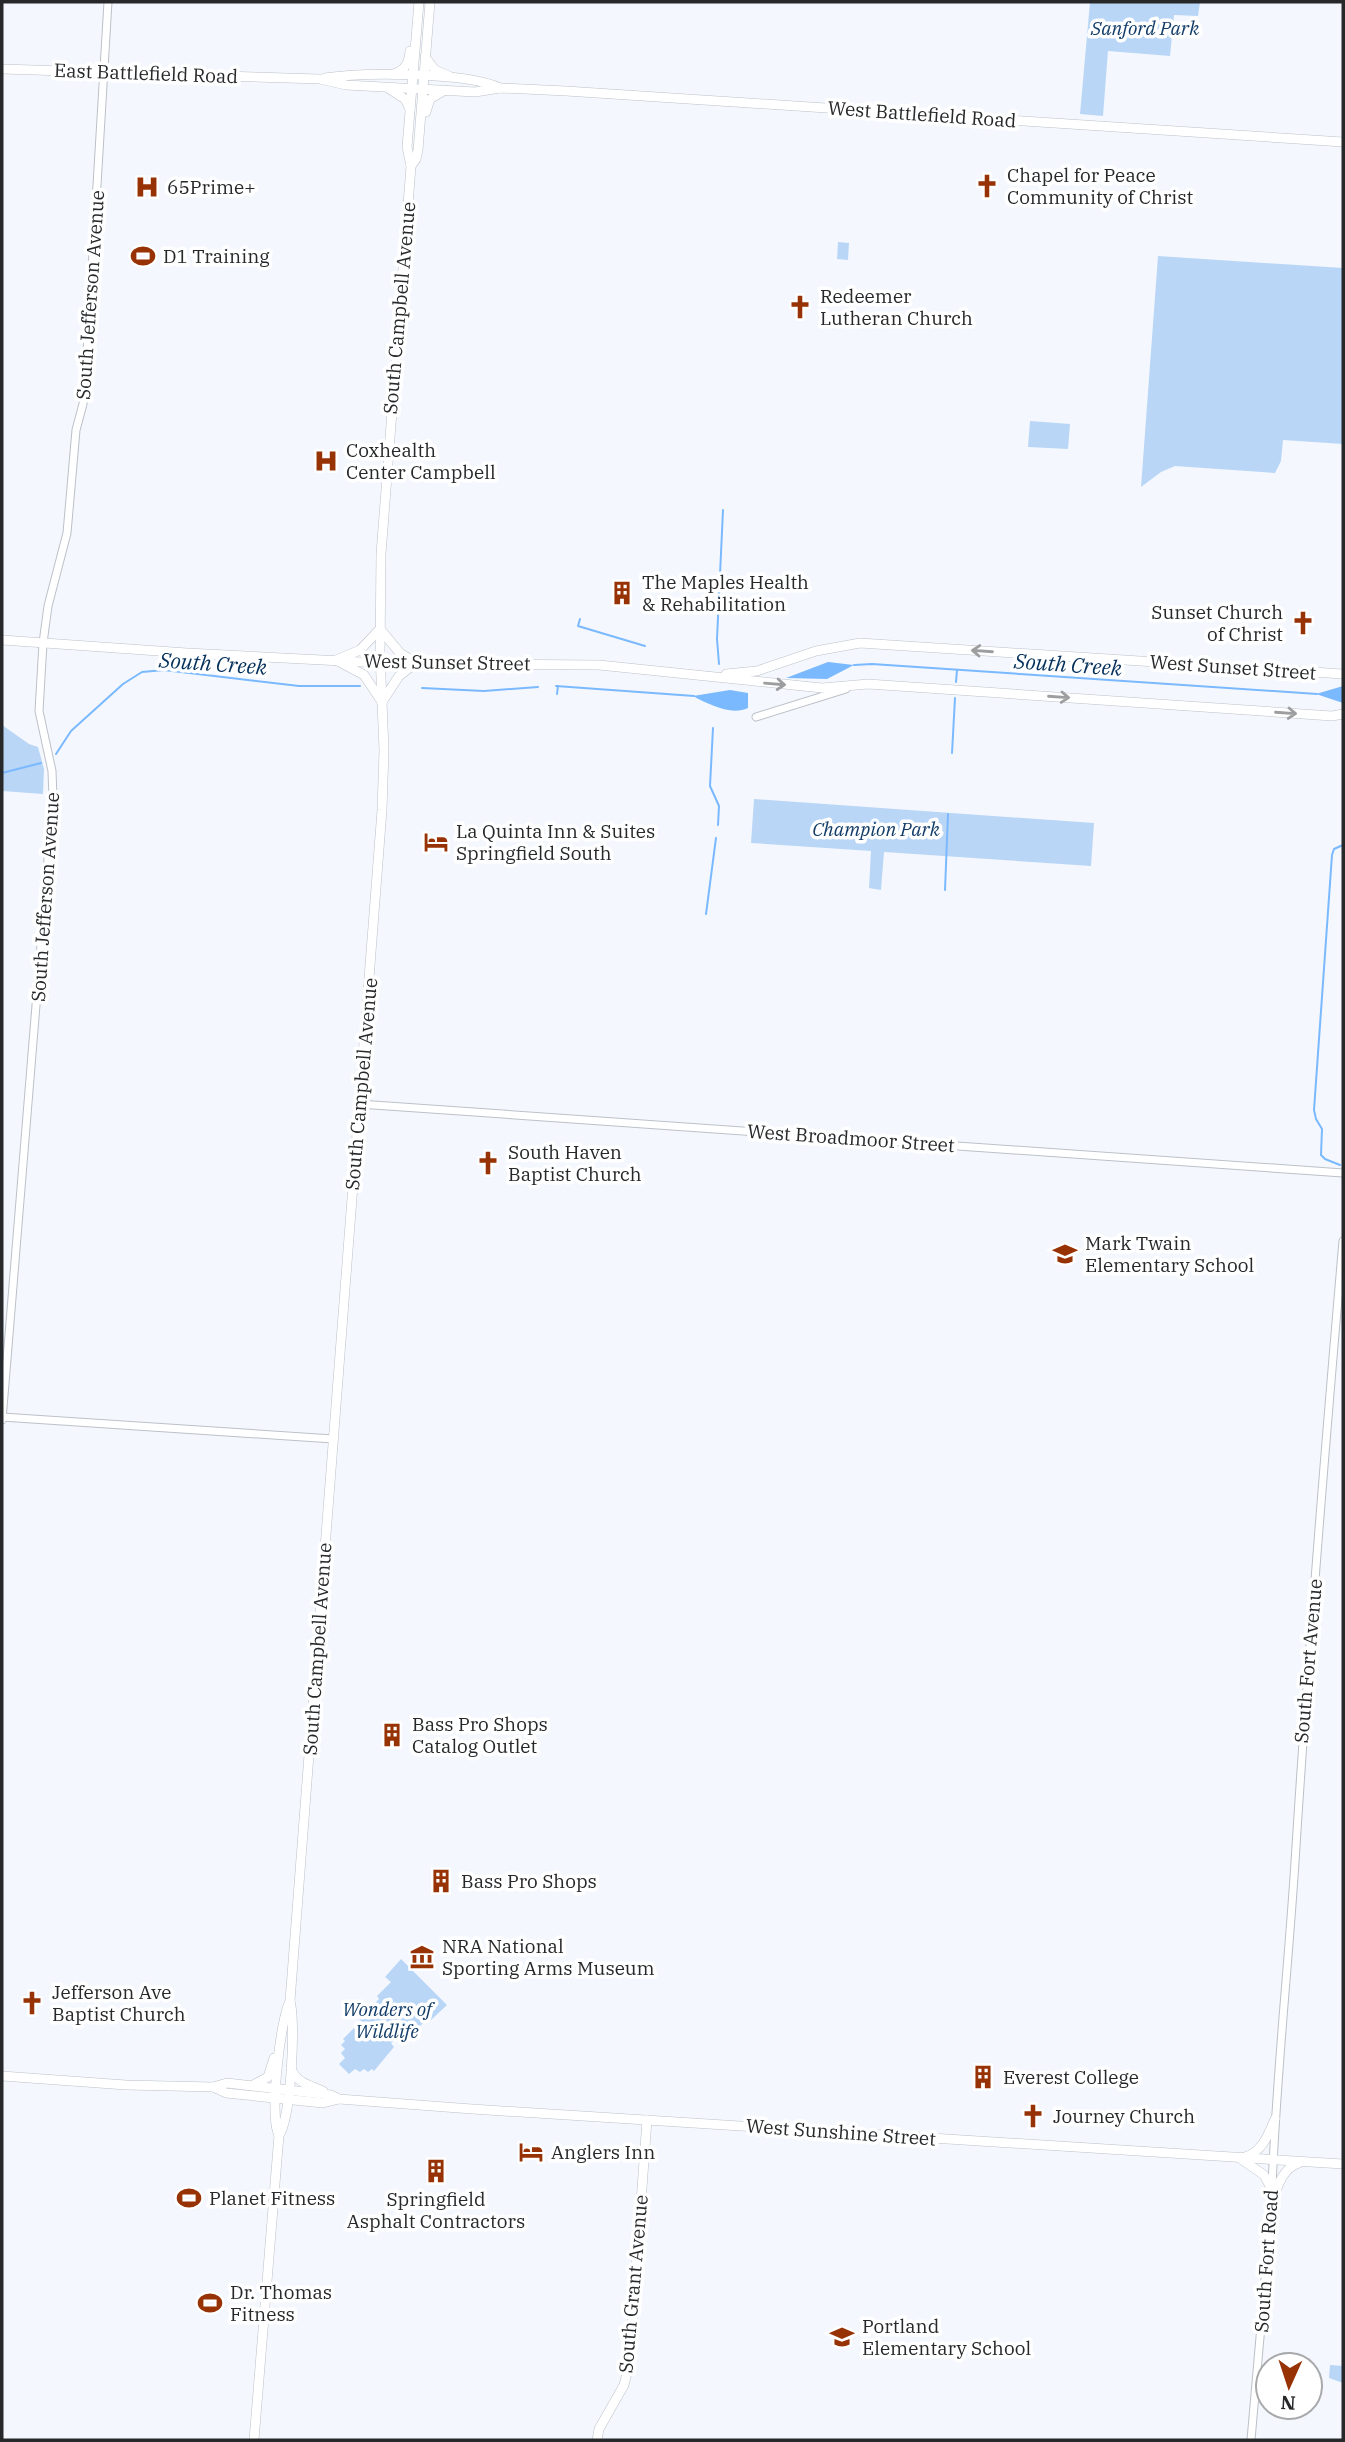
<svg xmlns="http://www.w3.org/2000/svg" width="1345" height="2442" font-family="'IBM Plex Serif',serif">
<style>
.green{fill:#bad6f7}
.water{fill:#7bb9ff}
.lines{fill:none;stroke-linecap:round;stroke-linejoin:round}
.stream{stroke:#7bb9ff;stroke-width:2}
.minor-casing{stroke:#bcc1c8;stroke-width:9}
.major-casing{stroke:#bcc1c8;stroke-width:10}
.minor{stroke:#fff;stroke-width:7}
.major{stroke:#fff;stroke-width:9}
.oneway{stroke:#9d9e9f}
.labels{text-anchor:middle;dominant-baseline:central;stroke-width:7;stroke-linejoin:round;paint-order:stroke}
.park-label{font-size:19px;font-style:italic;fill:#113c68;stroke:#fff}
.street-label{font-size:19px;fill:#26282a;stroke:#fff}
.poi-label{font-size:19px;fill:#26282a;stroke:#fff;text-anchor:start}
.water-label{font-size:21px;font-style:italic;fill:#04305b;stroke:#fff}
</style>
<rect width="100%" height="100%" fill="#f4f8fe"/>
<g class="green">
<polygon points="1090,2 1200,2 1198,16 1174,15 1170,56 1108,51 1103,116 1080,114"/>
<polygon points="838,242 849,243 848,260 837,259"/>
<polygon points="1158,256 1343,268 1343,444 1283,440 1281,461 1275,473 1175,466 1161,472 1141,487"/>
<polygon points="1030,421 1070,424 1068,449 1028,447"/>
<polygon points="2,725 29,744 38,747 44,769 43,794 2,791"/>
<polygon points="754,799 1094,823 1091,866 884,852 881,890 869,888 871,851 751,843"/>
<polygon points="401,1959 447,2005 431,2020 428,2018 413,2033 407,2027 391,2043 394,2047 374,2071 372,2069 368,2072 364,2069 360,2072 355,2069 349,2074 339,2064 345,2058 341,2053 345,2049 341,2045 345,2041 343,2039 354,2028 356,2030 360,2026 364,2030 367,2027 359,2019 379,1999 377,1996 391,1982 385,1977"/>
<polygon points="1330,2365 1343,2366 1343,2383 1329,2378"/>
</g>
<g class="water">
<polygon points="828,662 854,665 827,679 786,678"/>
<polygon points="1343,686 1343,703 1316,694"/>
<path d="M730,690L748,693V708C731,716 708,704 693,696Z"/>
</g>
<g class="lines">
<g class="stream">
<polyline points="580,619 578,626 645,646"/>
<polyline points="719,664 717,639 723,510"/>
<polyline points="854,665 872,664 1317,694"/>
<polyline points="956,682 957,670"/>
<polyline points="556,686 694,696"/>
<polyline points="422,688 484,691 538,687"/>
<polyline points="557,694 558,686"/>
<polyline points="713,728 710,786 719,806 718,825"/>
<polyline points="952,753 955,698"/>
<polyline points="56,754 71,731 123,684 142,672 164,670 299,686 360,686"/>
<polyline points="2,773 41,763"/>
<polyline points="945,890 948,814"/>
<polyline points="706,914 716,838"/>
<polyline points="1340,1165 1325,1159 1321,1155 1322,1129 1316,1119 1314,1110 1332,855 1334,849 1343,845"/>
</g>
<g class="minor-casing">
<g id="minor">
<polyline points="756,717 846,689"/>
<polyline points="359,1104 1343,1173"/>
<polyline points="2,1417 333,1439"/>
<polyline points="2,1420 53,798 52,771 39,711 43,643 48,606 67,533 76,430 83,404 85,385 108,2"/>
<path d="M1272,2188C1276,2079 1288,1971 1295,1862C1308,1655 1325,1448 1343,1241"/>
<polyline points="1251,2440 1272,2200"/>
</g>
</g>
<g class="major-casing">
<g id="major">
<polyline points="425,57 435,70 449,76"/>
<polyline points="2,69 320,79 346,85 475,92 500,88 566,91 1343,142"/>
<path d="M393,74C405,71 409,63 410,51"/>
<path d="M325,78C362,72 467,72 500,88"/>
<polyline points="388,88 405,99 410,109"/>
<polyline points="426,112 430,99 445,90"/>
<polyline points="411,166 416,159 418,150 430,2"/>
<polygon points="380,629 400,653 416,663 399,676 382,702 364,675 336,660 360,650"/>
<polyline points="2,640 187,653 381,663 599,665 822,688 868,684 1332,716 1343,714"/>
<polyline points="726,674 757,671 816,651 860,643 1343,674"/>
<path d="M291,2068C296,2083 310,2085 323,2091"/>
<polyline points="2,2076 126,2085 213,2087 226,2093 323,2103 339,2099"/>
<polyline points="255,2084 268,2077 274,2058"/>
<polyline points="213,2087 227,2083 331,2095 339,2099 472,2109 1343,2164"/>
<path d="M279,2135C269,2118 280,2020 290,2001L382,810L384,750L380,654L381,554L411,166L407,147L419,2"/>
<path d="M1245,2157C1263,2151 1268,2135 1275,2119"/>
<polyline points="1241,2159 1264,2175 1272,2190"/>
<path d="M1272,2203C1277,2188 1282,2168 1299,2163"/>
<path d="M254,2440L279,2135C291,2119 296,2021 290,2001"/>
<polyline points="597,2440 599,2429 624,2385 629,2365 647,2120"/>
</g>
</g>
<use href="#minor" class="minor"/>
<use href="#major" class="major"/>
</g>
<defs><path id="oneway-shaft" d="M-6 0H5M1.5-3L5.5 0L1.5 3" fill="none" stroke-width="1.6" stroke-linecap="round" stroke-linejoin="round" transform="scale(1.75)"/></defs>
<g class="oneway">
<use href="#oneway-shaft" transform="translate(982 651) rotate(-176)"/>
<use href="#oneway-shaft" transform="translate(775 684) rotate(5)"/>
<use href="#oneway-shaft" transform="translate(1059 697) rotate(4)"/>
<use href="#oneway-shaft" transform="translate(1286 713) rotate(4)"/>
</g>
<defs>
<g id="church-bare" transform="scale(1.89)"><path d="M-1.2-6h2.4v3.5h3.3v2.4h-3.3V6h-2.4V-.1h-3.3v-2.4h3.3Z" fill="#973205" stroke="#fff" stroke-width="2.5" paint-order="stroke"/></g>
<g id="hospital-bare" transform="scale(1.89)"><path d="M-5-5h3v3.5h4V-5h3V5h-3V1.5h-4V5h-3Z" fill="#973205" stroke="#fff" stroke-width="2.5" paint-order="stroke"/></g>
<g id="stadium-bare" transform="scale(1.89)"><path d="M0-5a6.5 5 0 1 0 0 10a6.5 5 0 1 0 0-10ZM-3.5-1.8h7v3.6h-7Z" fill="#973205" stroke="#fff" stroke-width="2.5" paint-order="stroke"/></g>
<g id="building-bare" transform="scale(1.89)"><path d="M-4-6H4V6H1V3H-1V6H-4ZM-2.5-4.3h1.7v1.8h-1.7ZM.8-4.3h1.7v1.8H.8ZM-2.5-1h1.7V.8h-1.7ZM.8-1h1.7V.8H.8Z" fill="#973205" stroke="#fff" stroke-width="2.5" paint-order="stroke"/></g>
<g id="hotel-bare" transform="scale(1.89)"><path d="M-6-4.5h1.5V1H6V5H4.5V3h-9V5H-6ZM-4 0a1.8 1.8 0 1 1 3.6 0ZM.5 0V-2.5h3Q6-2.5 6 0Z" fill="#973205" stroke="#fff" stroke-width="2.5" paint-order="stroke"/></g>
<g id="school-bare" transform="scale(1.89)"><path d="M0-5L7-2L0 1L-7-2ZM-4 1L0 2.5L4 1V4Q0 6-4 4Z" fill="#973205" stroke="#fff" stroke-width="2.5" paint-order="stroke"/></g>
<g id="museum-bare" transform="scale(1.89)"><path d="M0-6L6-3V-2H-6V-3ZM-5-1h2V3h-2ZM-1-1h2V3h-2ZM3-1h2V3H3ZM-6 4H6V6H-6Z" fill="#973205" stroke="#fff" stroke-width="2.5" paint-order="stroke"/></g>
</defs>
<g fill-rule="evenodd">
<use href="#church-bare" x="987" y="186"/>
<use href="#hospital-bare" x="147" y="187"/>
<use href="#stadium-bare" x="143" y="256"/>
<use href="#church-bare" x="800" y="307"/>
<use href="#hospital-bare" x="326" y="461"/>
<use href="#building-bare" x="622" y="593"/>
<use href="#church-bare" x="1303" y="623"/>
<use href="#hotel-bare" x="436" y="842"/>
<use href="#church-bare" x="488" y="1163"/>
<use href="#school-bare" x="1065" y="1254"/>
<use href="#building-bare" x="392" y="1735"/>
<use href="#building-bare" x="441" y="1881"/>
<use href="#museum-bare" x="422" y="1957"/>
<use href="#church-bare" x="32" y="2003"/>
<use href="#building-bare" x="983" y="2077"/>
<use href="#church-bare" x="1033" y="2116"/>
<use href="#hotel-bare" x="531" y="2152"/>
<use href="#building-bare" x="436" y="2171"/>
<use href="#stadium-bare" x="189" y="2198"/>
<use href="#stadium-bare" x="210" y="2303"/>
<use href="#school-bare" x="842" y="2337"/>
</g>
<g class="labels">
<g class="park-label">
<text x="1145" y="28">Sanford Park</text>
<text x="876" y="829">Champion Park</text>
<text x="387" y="2009">Wonders of<tspan x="387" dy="22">Wildlife</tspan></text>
</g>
<g class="street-label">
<text transform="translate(146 73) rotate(2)">East Battlefield Road</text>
<text transform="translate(922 114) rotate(4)">West Battlefield Road</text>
<text transform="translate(90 295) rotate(-86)">South Jefferson Avenue</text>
<text transform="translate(399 308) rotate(-85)">South Campbell Avenue</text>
<text transform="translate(447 662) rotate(1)">West Sunset Street</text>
<text transform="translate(1233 667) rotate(4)">West Sunset Street</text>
<text transform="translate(45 897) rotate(-86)">South Jefferson Avenue</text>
<text transform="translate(361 1084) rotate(-85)">South Campbell Avenue</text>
<text transform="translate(851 1138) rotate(4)">West Broadmoor Street</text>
<text transform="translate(317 1649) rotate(-86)">South Campbell Avenue</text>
<text transform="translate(1308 1661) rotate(-85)">South Fort Avenue</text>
<text transform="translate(841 2132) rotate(4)">West Sunshine Street</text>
<text transform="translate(1266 2261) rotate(-86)">South Fort Road</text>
<text transform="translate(633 2284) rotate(-85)">South Grant Avenue</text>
</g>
<g class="poi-label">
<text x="1007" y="175">Chapel for Peace<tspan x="1007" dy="22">Community of Christ</tspan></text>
<text x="167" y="187">65Prime+</text>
<text x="163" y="256">D1 Training</text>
<text x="820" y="296">Redeemer<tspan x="820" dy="22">Lutheran Church</tspan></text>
<text x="346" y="450">Coxhealth<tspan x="346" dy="22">Center Campbell</tspan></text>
<text x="642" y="582">The Maples Health<tspan x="642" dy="22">&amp; Rehabilitation</tspan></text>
<text x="1283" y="612" text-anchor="end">Sunset Church<tspan x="1283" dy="22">of Christ</tspan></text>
<text x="456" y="831">La Quinta Inn &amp; Suites<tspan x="456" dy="22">Springfield South</tspan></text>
<text x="508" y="1152">South Haven<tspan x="508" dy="22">Baptist Church</tspan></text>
<text x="1085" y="1243">Mark Twain<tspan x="1085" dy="22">Elementary School</tspan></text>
<text x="412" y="1724">Bass Pro Shops<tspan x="412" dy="22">Catalog Outlet</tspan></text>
<text x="461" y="1881">Bass Pro Shops</text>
<text x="442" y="1946">NRA National<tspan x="442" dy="22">Sporting Arms Museum</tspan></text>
<text x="52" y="1992">Jefferson Ave<tspan x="52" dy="22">Baptist Church</tspan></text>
<text x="1003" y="2077">Everest College</text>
<text x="1053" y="2116">Journey Church</text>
<text x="551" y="2152">Anglers Inn</text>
<text x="209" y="2198">Planet Fitness</text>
<text x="436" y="2199" text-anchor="middle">Springfield<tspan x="436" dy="22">Asphalt Contractors</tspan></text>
<text x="230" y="2292">Dr. Thomas<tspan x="230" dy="22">Fitness</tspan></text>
<text x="862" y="2326">Portland<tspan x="862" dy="22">Elementary School</tspan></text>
</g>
<g class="water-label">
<text transform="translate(213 663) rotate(4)">South Creek</text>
<text transform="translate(1068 664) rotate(4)">South Creek</text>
</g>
</g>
<rect width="1345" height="2442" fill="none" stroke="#26282a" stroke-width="7"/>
<g transform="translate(1289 2386) rotate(183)"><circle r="33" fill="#ffffff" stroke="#a8a9aa" stroke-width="2"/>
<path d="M0-5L12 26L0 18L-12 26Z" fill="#973205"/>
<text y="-10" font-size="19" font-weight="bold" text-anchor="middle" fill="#26282a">N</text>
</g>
</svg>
